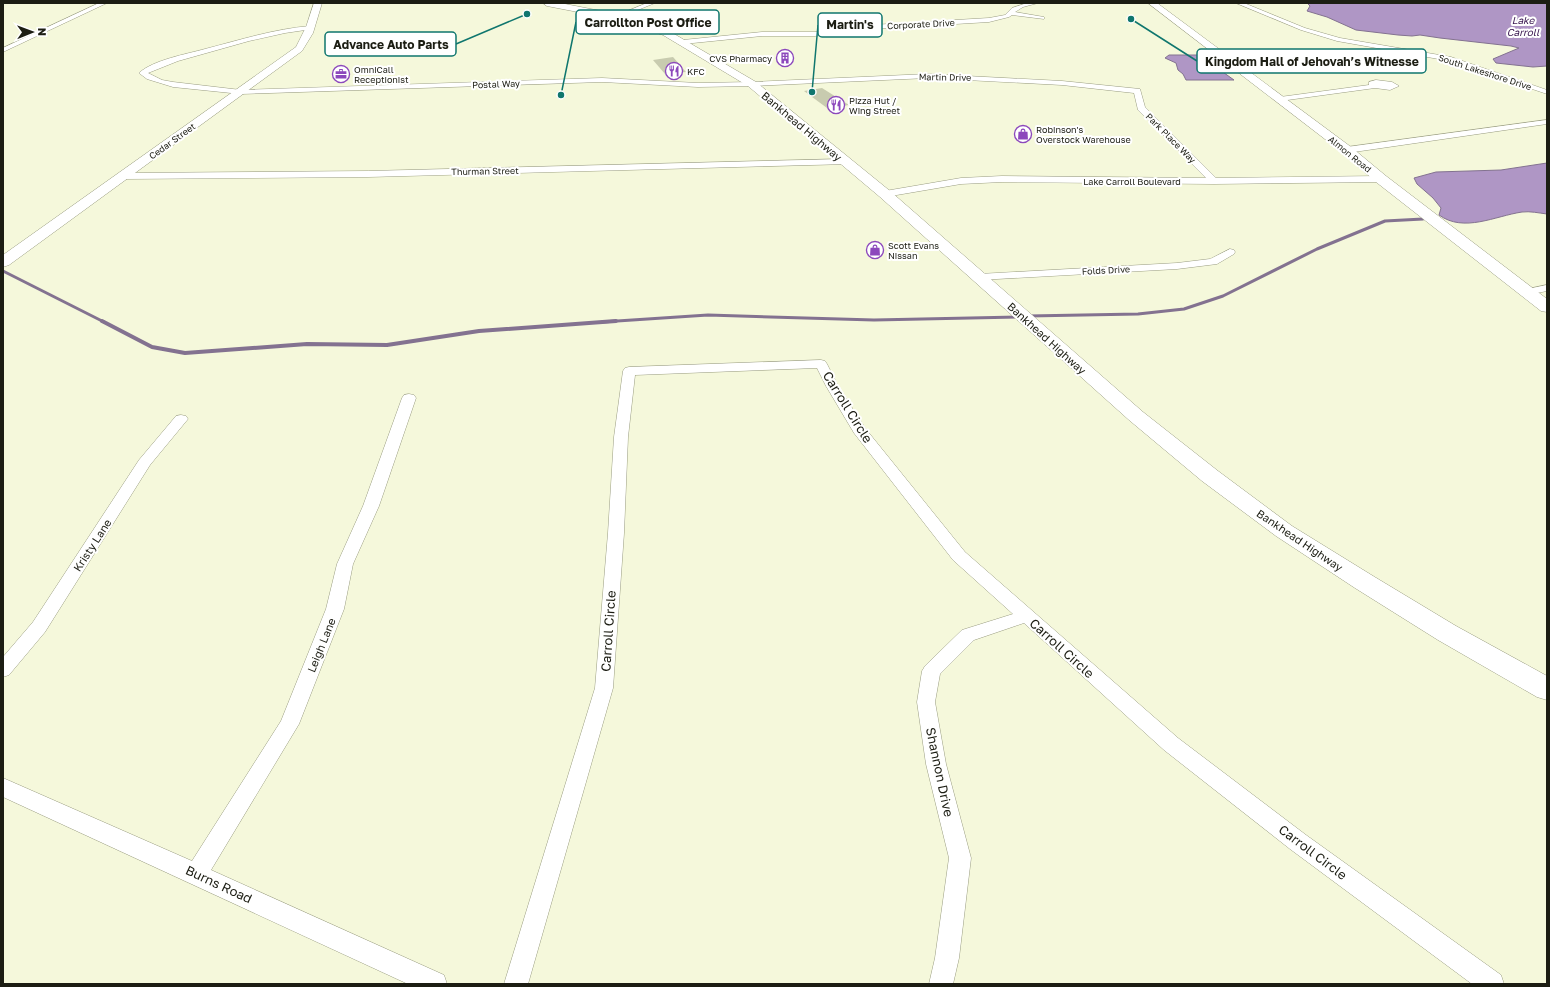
<svg xmlns="http://www.w3.org/2000/svg" width="1550" height="987" font-family="'Golos Text',sans-serif">
<style>
.water{fill:#af96c5;stroke:#837290}
.lines{fill:none;stroke-linecap:round;stroke-linejoin:round}
.stream-far1{stroke:#837290;stroke-width:3}
.stream{stroke:#837290;stroke-width:4}
.building{fill:#c8cbaf}
.street-casing{stroke:#9a9d82;stroke-width:1}
.secondary-casing{stroke:#9a9d82;stroke-width:1}
.street{fill:#fff;fill-rule:evenodd}
.secondary{fill:#fff;fill-rule:evenodd}
.labels{text-anchor:middle;dominant-baseline:central;stroke-width:4;stroke-linejoin:round;paint-order:stroke}
.far-street-label{font-size:9px;fill:#1c1d13;stroke:#fff}
.far-poi-label{font-size:9px;fill:#1c1d13;stroke:#fff;text-anchor:start}
.far-water-label{font-size:10px;font-style:italic;fill:#3a1851;stroke:#fff}
.street-label{font-size:11px;fill:#1c1d13;stroke:#fff}
.near-street-label{font-size:13px;fill:#1c1d13;stroke:#fff}
.leader{fill:none;stroke:#0f766e;stroke-width:1.5}
.callout-dot{fill:#0f766e;stroke:#fff;stroke-width:1.5}
.callout{fill:#fff;stroke:#0f766e;stroke-width:1.5}
.callout-label{font-size:12px;text-anchor:middle;font-weight:bold;fill:#1c1d13}
</style>
<rect width="100%" height="100%" fill="#f5f8db"/>
<g class="water">
<polygon points="1307,3 1547,3 1547,66 1533,67 1496,63 1493,59 1519,48 1511,46 1440,38 1420,35 1412,36 1398,35 1356,30 1327,17 1307,11 1310,6"/>
<polygon points="1169,55 1204,55 1213,65 1234,80 1186,80 1183,74 1178,70 1176,63 1165,58"/>
<path d="M1547,163V214C1539,213 1530,211 1522,212C1495,216 1464,233 1439,215L1441,208L1433,198L1417,184L1414,178L1436,172L1501,170Z"/>
</g>
<g class="lines">
<g class="stream-far1">
<polyline points="3,271 104,322"/>
<polyline points="1028,316 1138,314 1184,309 1223,296 1317,249 1385,221 1423,219"/>
<polyline points="602,322 708,315 874,320 1018,317"/>
</g>
<polyline class="stream" points="102,321 152,347 185,353 307,344 387,345 479,331 616,321"/>
</g>
<g class="building">
<polygon points="673,57 686,72 665,74 653,60"/>
<polygon points="822,88 849,105 827,108 804,91"/>
</g>
<g class="lines">
<g class="street-casing">
<g id="street">
<polygon points="99,3 107,3 3,52 3,48"/>
<polygon points="647,3 655,3 618,18 613,17"/>
<polygon points="1027,3 1038,3 1023,7 1015,12 1044,17 1044,19 1012,15 1009,17 989,22 855,30 815,36 762,36 683,44 680,42 683,40 762,32 815,32 855,26 989,18 1005,15 1012,8"/>
<polygon points="1236,3 1244,3 1305,28 1340,38 1451,57 1547,90 1547,94 1450,61 1337,41 1301,30"/>
<path d="M310,26L313,28L312,29L285,33L249,41L178,61L148,73L162,80L173,82L241,90L602,78L698,83L752,82L928,74L1062,81L1140,89L1145,107L1216,178L1381,176L1386,179L1381,182L1214,184L1002,182L961,184L885,197L880,194L885,191L961,178L1002,176L1206,178L1138,110L1134,93L1062,85L928,78L752,86L698,87L602,82L241,94L173,87L147,79L139,73C153,60 187,54 205,49C240,40 274,29 310,26Z"/>
<polygon points="1376,80 1392,82 1399,86 1390,90 1375,88 1280,101 1276,99 1280,97 1369,85 1369,82"/>
<polygon points="1547,120 1547,124 1347,153 1343,150 1347,147"/>
<polygon points="846,159 850,162 849,164 368,177 124,179 119,176 124,173 368,171"/>
<polygon points="1230,249 1234,250 1235,252 1234,254 1217,264 1177,269 979,280 974,277 979,274 1177,263 1210,259"/>
<polygon points="1547,285 1547,291 1527,295 1521,292 1523,290"/>
<polygon points="821,360 825,361 827,364 838,386 865,428 965,552 1178,738 1306,835 1501,975 1504,984 1472,984 1290,849 1164,750 1024,623 974,640 940,674 935,702 946,764 971,858 959,958 953,984 929,984 935,958 949,858 926,764 917,702 922,671 925,666 962,630 1013,614 953,560 854,433 826,386 817,368 635,375 628,437 624,533 613,688 528,984 504,984 595,688 608,533 614,437 623,371 625,368 629,367"/>
<polygon points="409,394 414,395 416,398 379,506 353,564 344,609 299,724 211,870 444,975 447,984 408,984 3,797 3,778 192,861 281,721 326,609 337,564 363,506 402,398 404,395"/>
<polygon points="181,415 186,416 188,419 150,465 45,632 9,675 3,677 3,657 33,622 139,460 176,416"/>
</g>
</g>
<g class="secondary-casing">
<g id="secondary">
<polygon points="314,3 322,3 313,33 302,51 9,265 3,267 3,255 296,47 306,27"/>
<polygon points="543,3 560,3 616,14 669,31 756,82 890,191 1143,412 1218,471 1292,526 1373,576 1456,626 1547,676 1547,700 1537,697 1438,640 1355,588 1276,536 1202,481 1129,420 880,197 748,86 663,35 614,19 547,6"/>
<polygon points="1148,3 1157,3 1351,147 1386,176 1547,299 1547,312 1541,311 1376,182 1343,153"/>
</g>
</g>
<use href="#street" class="street"/>
<use href="#secondary" class="secondary"/>
</g>
<defs>
<g id="building-ring" transform="scale(0.9)"><circle r="9.5" fill="#fff" stroke="#8c48bc" stroke-width="1.5"/><path d="M-4-6H4V6H1V3H-1V6H-4ZM-2.5-4.3h1.7v1.8h-1.7ZM.8-4.3h1.7v1.8H.8ZM-2.5-1h1.7V.8h-1.7ZM.8-1h1.7V.8H.8Z" fill="#8c48bc"/></g>
<g id="restaurant-ring" transform="scale(0.9)"><circle r="9.5" fill="#fff" stroke="#8c48bc" stroke-width="1.5"/><path d="M-5-6h1v4h1v-4h1v4h1v-4h1v5L-1.5 .5V6h-2V.5L-5-1ZM5-6V6H3V1.5H1.5Q1.5-4 5-6Z" fill="#8c48bc"/></g>
<g id="office-ring" transform="scale(0.9)"><circle r="9.5" fill="#fff" stroke="#8c48bc" stroke-width="1.5"/><path d="M-6-3h4V-5.5h4V-3h4V5H-6ZM-1-4.5V-3h2v-1.5ZM-6 0V1H6V0Z" fill="#8c48bc"/></g>
<g id="shop-ring" transform="scale(0.9)"><circle r="9.5" fill="#fff" stroke="#8c48bc" stroke-width="1.5"/><path d="M-5-2.5h2.3a2.7 3.5 0 0 1 5.4 0H5L5.5 6h-11ZM-1.5-2.5h3a1.5 2.3 0 0 0-3 0Z" fill="#8c48bc"/></g>
</defs>
<g fill-rule="evenodd">
<use href="#building-ring" x="785" y="58"/>
<use href="#restaurant-ring" x="674" y="71"/>
<use href="#office-ring" x="341" y="74"/>
<use href="#restaurant-ring" x="836" y="105"/>
<use href="#shop-ring" x="1023" y="134"/>
<use href="#shop-ring" x="875" y="250"/>
</g>
<g class="labels">
<g class="far-street-label">
<text transform="translate(921 24) rotate(-3)">Corporate Drive</text>
<text transform="translate(1485 72) rotate(18)">South Lakeshore Drive</text>
<text transform="translate(945 77) rotate(1)">Martin Drive</text>
<text transform="translate(496 84) rotate(-2)">Postal Way</text>
<text transform="translate(1171 138) rotate(45)">Park Place Way</text>
<text transform="translate(172 141) rotate(-36)">Cedar Street</text>
<text transform="translate(1350 154) rotate(39)">Almon Road</text>
<text transform="translate(485 171) rotate(-1)">Thurman Street</text>
<text x="1132" y="181">Lake Carroll Boulevard</text>
<text transform="translate(1106 270) rotate(-3)">Folds Drive</text>
</g>
<g class="far-poi-label">
<text x="772" y="58" text-anchor="end">CVS Pharmacy</text>
<text x="354" y="69">OmniCall<tspan x="354" dy="10">Receptionist</tspan></text>
<text x="687" y="71">KFC</text>
<text x="849" y="100">Pizza Hut /<tspan x="849" dy="10">Wing Street</tspan></text>
<text x="1036" y="129">Robinson's<tspan x="1036" dy="10">Overstock Warehouse</tspan></text>
<text x="888" y="245">Scott Evans<tspan x="888" dy="10">Nissan</tspan></text>
</g>
<g class="far-water-label">
<text x="1523" y="20">Lake<tspan x="1523" dy="12">Carroll</tspan></text>
</g>
<g class="street-label">
<text transform="translate(802 126) rotate(40)">Bankhead Highway</text>
<text transform="translate(1047 338) rotate(42)">Bankhead Highway</text>
<text transform="translate(1300 540) rotate(34)">Bankhead Highway</text>
<text transform="translate(92 545) rotate(-57)">Kristy Lane</text>
<text transform="translate(321 645) rotate(-68)">Leigh Lane</text>
</g>
<g class="near-street-label">
<text transform="translate(848 407) rotate(58)">Carroll Circle</text>
<text transform="translate(608 631) rotate(-86)">Carroll Circle</text>
<text transform="translate(1062 648) rotate(42)">Carroll Circle</text>
<text transform="translate(940 772) rotate(78)">Shannon Drive</text>
<text transform="translate(1313 852) rotate(37)">Carroll Circle</text>
<text transform="translate(219 884) rotate(25)">Burns Road</text>
</g>
</g>
<path class="leader" d="M561 95L576 22M812 92L818 25M527 14L456 44M1131 19L1197 61"/>
<g class="callout-dot">
<circle cx="561" cy="95" r="4"/>
<circle cx="812" cy="92" r="4"/>
<circle cx="527" cy="14" r="4"/>
<circle cx="1131" cy="19" r="4"/>
</g>
<g class="callout">
<rect x="576" y="10" width="143" height="24" rx="4"/>
<rect x="818" y="13" width="64" height="24" rx="4"/>
<rect x="325" y="32" width="131" height="24" rx="4"/>
<rect x="1197" y="49" width="229" height="24" rx="4"/>
</g>
<g class="callout-label">
<text x="648" y="27">Carrollton Post Office</text>
<text x="850" y="29">Martin's</text>
<text x="391" y="49">Advance Auto Parts</text>
<text x="1312" y="66">Kingdom Hall of Jehovah’s Witnesse</text>
</g>
<rect width="1550" height="987" fill="none" stroke="#1c1d13" stroke-width="8"/>
<g transform="translate(32 32) rotate(89)" stroke="#ffffff" stroke-width="3" paint-order="stroke">
<path d="M0-3L7 15L0 10L-7 15Z" fill="#1c1d13"/>
<text y="-6" font-size="11" font-weight="bold" text-anchor="middle" fill="#1c1d13">N</text>
</g>
</svg>
